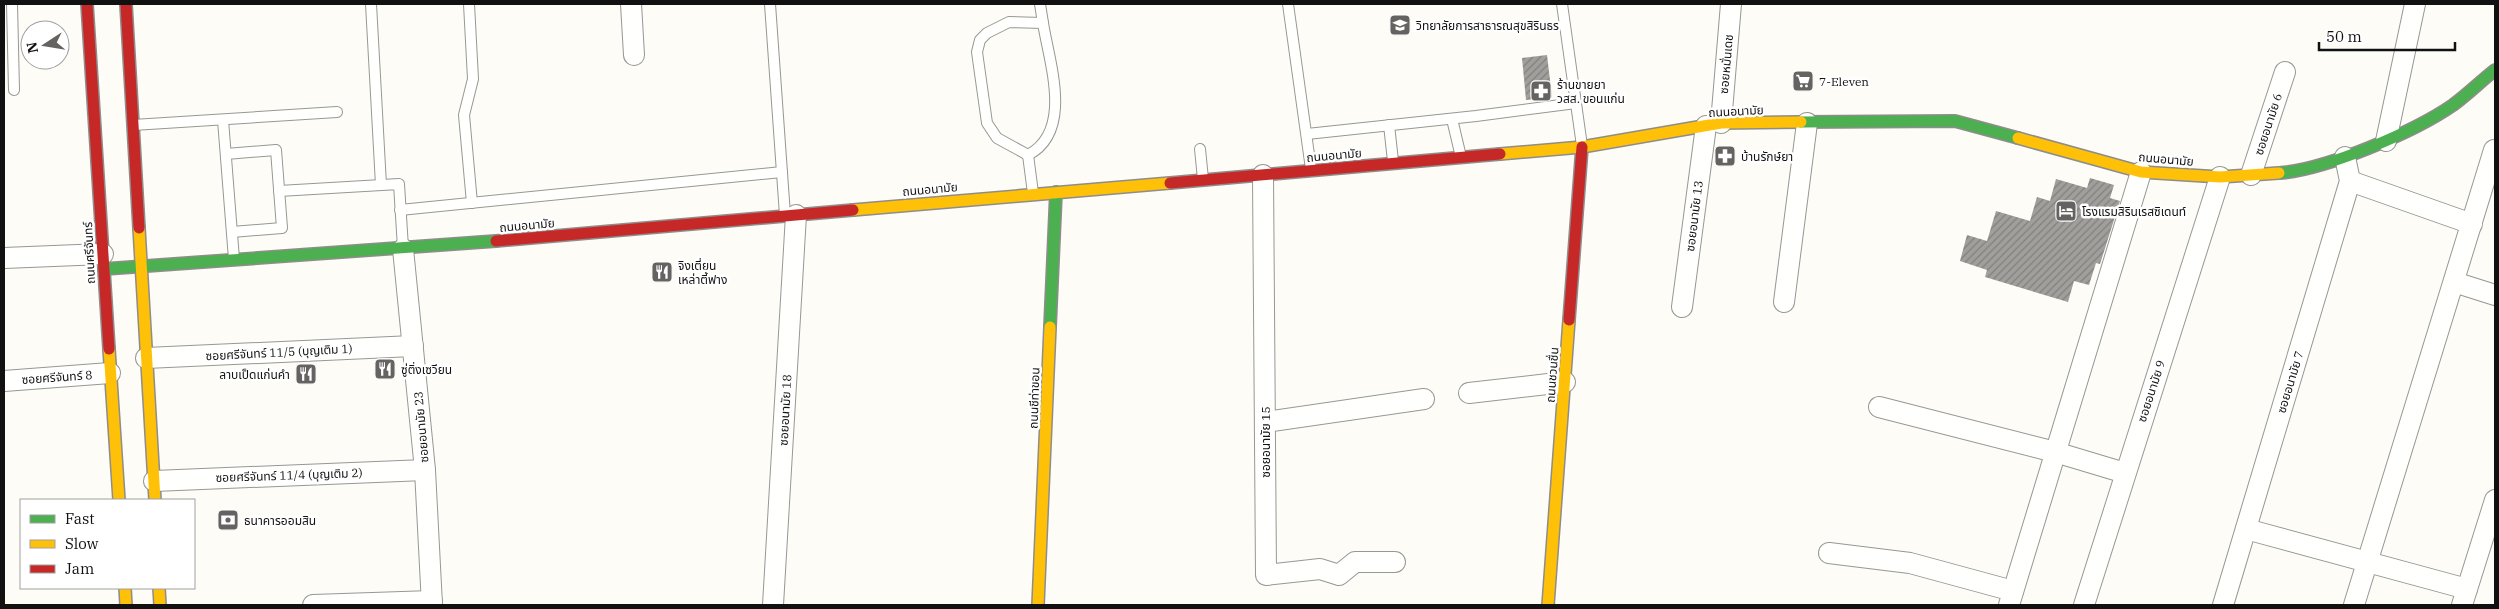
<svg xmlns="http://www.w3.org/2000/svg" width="2499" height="609" font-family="'IBM Plex Serif','Noto Sans Thai',serif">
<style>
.building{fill:url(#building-hatch)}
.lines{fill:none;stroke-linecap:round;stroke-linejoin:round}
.lane-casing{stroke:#979795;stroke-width:12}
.street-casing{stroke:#979795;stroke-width:22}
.fast-casing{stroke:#8e8d8b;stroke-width:14}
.slow-casing{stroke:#8e8d8b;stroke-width:14}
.jam-casing{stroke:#8e8d8b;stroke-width:14}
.lane{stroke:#fffffe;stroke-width:10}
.street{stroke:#fffffe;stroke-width:20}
.fast{stroke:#4caf50;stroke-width:11}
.slow{stroke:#ffc107;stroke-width:11}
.jam{stroke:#c62828;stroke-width:11}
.labels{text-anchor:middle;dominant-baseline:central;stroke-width:5;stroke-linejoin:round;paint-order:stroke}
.poi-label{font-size:12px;fill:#111;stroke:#fff;text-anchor:start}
.street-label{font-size:12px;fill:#111;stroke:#fff}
</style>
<defs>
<pattern id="building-hatch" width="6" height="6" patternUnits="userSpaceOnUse" patternTransform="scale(1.25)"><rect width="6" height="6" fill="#a19f9c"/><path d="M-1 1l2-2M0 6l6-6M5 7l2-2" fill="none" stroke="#82807e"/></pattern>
</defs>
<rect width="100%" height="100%" fill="#fdfcf7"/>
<g class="building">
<polygon points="1547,55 1552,97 1526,100 1522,58"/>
<polygon points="2090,178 2114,185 2110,198 2120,201 2100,264 2096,263 2089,285 2074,281 2068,302 1985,277 1987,270 1960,261 1967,235 1987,241 1996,211 2030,221 2037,197 2050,201 2056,179 2087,188"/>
</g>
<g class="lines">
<g class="lane-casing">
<g id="lane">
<polyline points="12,4 14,90"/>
<polyline points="371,4 381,185"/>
<polyline points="469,4 473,79 464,115 472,203"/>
<polyline points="770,4 785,215"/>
<polyline points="1040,4 1043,23"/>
<polyline points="1288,4 1311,169"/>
<polyline points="1562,4 1582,146"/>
<path d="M1009,22L1043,23C1049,62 1074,131 1028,155L997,138L987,123L977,52L980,40L987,33Z"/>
<polyline points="1452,119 1461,157"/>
<polyline points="223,120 234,259"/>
<polyline points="133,125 337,112"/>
<polyline points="1389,125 1393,161"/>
<polyline points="1307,134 1476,116 1576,103"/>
<polyline points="1200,149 1203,179"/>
<polyline points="226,154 276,150 282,228 232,232"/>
<polyline points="1028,155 1033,193"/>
<polyline points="279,191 399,184 403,248"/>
<polyline points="400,210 782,172"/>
</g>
</g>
<g class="street-casing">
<g id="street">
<polyline points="631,4 634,55"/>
<polyline points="1721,123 1731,4"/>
<polyline points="2386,141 2415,4"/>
<polyline points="1263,175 1266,575 1320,569 1339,575 1355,562 1395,562"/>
<polyline points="2251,175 2285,72"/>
<polyline points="2350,181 2472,224"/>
<polyline points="403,249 425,470 432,605"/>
<polyline points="4,258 103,254"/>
<polyline points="2454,282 2495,295"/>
<polyline points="1784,302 1807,123"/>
<polyline points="1682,307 1706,126"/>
<polyline points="146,358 413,346"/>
<polyline points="4,381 110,373"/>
<polyline points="1469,393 1565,382"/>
<polyline points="1879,407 2055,452 2125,473"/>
<polyline points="1265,422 1424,399"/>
<polyline points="154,481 425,470"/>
<polyline points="2246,529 2467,589"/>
<polyline points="1829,553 1910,563 2013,591"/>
<polyline points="313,605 432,601"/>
<polyline points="773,605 796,215"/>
<polyline points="2009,605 2141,172"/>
<polyline points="2084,605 2220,177"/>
<polyline points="2223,605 2350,181 2345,157"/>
<polyline points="2354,605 2494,150"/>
<polyline points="2462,605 2495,500"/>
</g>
</g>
<g class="fast-casing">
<g id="fast">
<polyline points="1801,122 1955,121 2018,138"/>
<path d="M2279,173C2325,170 2414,132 2453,105C2468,94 2481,81 2495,70"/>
<polyline points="104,269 496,241"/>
<polyline points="1050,327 1056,192"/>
</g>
</g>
<g class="slow-casing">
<g id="slow">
<polyline points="2018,138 2141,172 2220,177 2279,173"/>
<polyline points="1500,154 1582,147 1721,123 1801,122"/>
<polyline points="853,210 1170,183"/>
<polyline points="139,228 155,500"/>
<polyline points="109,349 119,500"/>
<polyline points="125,588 126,605"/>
<polyline points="159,588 160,605"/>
<polyline points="1038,605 1050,327"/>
<polyline points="1548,605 1569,320"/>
</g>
</g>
<g class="jam-casing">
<g id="jam">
<polyline points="87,4 109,349"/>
<polyline points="126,4 139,228"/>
<polyline points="1170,183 1500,154"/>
<polyline points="496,241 853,210"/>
<polyline points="1569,320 1582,147"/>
</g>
</g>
<use href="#lane" class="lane"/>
<use href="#street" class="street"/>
<use href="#fast" class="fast"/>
<use href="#slow" class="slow"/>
<use href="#jam" class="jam"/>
</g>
<defs>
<g id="university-square" transform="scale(1.125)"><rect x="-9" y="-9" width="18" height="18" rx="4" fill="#646362" stroke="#fff"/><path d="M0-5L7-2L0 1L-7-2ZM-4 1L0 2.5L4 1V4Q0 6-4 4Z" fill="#fff"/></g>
<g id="supermarket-square" transform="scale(1.125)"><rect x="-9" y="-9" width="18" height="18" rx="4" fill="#646362" stroke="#fff"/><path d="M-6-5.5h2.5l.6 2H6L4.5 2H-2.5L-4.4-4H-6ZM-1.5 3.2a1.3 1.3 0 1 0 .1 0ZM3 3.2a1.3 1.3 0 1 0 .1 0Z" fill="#fff"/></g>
<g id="pharmacy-square" transform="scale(1.125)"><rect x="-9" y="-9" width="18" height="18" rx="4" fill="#646362" stroke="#fff"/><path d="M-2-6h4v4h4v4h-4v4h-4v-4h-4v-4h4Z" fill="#fff"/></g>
<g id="hotel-square" transform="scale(1.125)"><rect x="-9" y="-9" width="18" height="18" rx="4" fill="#646362" stroke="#fff"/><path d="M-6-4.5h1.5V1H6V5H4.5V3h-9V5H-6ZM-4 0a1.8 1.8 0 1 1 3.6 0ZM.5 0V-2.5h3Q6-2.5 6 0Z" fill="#fff"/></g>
<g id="restaurant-square" transform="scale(1.125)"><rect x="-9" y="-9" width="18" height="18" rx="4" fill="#646362" stroke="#fff"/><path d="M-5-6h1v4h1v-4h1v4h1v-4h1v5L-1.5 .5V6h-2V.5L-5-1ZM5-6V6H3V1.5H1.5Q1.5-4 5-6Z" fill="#fff"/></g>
<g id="bank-square" transform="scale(1.125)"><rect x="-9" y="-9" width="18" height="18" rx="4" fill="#646362" stroke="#fff"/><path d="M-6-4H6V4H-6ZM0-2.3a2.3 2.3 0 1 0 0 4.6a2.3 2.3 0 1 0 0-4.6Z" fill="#fff"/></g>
</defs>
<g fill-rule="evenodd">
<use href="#university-square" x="1400" y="25"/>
<use href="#supermarket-square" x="1803" y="81"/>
<use href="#pharmacy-square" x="1541" y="91"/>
<use href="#pharmacy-square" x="1725" y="156"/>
<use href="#hotel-square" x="2066" y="211"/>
<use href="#restaurant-square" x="662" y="272"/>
<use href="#restaurant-square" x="385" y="369"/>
<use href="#restaurant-square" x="306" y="374"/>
<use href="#bank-square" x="228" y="520"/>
</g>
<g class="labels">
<g class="poi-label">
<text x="1416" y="25">วิทยาลัยการสาธารณสุขสิรินธร</text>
<text x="1819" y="81">7-Eleven</text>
<text x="1557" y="84">ร้านขายยา<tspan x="1557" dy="14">วสส. ขอนแก่น</tspan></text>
<text x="1741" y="156">บ้านรักษ์ยา</text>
<text x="2082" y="211">โรงแรมสิรินเรสซิเดนท์</text>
<text x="678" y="265">จิงเตี่ยน<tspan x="678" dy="14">เหล่าตี้ฟาง</tspan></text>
<text x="401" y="369">ซู่ติ่งเซวียน</text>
<text x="290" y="374" text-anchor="end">ลาบเป็ดแก่นคำ</text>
<text x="244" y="520">ธนาคารออมสิน</text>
</g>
<g class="street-label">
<text transform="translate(1726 64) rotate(-85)">ซอยหมั่นเดช</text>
<text transform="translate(1736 111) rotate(-3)">ถนนอนามัย</text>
<text transform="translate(2268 124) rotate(-72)">ซอยอนามัย 6</text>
<text transform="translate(1334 155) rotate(-5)">ถนนอนามัย</text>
<text transform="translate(2166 159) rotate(5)">ถนนอนามัย</text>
<text transform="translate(930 189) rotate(-5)">ถนนอนามัย</text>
<text transform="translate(1694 216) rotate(-83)">ซอยอนามัย 13</text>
<text transform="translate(527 225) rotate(-5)">ถนนอนามัย</text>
<text transform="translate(89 253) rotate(-93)">ถนนศรีจันทร์</text>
<text transform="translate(279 352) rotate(-3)">ซอยศรีจันทร์ 11/5 (บุญเติม 1)</text>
<text transform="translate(1552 375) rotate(-86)">ถนนชวนชื่น</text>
<text transform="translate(57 377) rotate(-4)">ซอยศรีจันทร์ 8</text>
<text transform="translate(2290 382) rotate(-73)">ซอยอนามัย 7</text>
<text transform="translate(2151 391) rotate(-72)">ซอยอนามัย 9</text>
<text transform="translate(1034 398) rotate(-88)">ถนนชีท่าขอน</text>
<text transform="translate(785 410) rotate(-87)">ซอยอนามัย 18</text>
<text transform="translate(421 427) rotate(-95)">ซอยอนามัย 23</text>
<text transform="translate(1265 442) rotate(-90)">ซอยอนามัย 15</text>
<text transform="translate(289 475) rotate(-2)">ซอยศรีจันทร์ 11/4 (บุญเติม 2)</text>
</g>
</g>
<rect width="2499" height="609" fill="none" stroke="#111111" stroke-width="10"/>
<rect x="20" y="499" width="175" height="90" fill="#ffffff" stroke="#a0a0a0"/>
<rect x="30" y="515" width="25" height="8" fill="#4caf50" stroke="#a0a0a0"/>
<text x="65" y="524" font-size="15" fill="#111111">Fast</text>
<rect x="30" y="540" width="25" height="8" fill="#ffc107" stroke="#a0a0a0"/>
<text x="65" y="549" font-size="15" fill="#111111">Slow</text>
<rect x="30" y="565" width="25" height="8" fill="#c62828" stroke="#a0a0a0"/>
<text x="65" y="574" font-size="15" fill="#111111">Jam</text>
<g transform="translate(45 45) rotate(258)"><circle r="24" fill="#ffffff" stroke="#a0a0a0"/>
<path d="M0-4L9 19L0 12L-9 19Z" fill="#646362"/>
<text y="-8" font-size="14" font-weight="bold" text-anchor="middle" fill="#111111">N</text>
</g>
<path d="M2319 42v8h136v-8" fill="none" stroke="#111111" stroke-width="2.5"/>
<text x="2326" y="42" font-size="15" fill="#111111" stroke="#ffffff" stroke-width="4" paint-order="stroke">50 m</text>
</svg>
